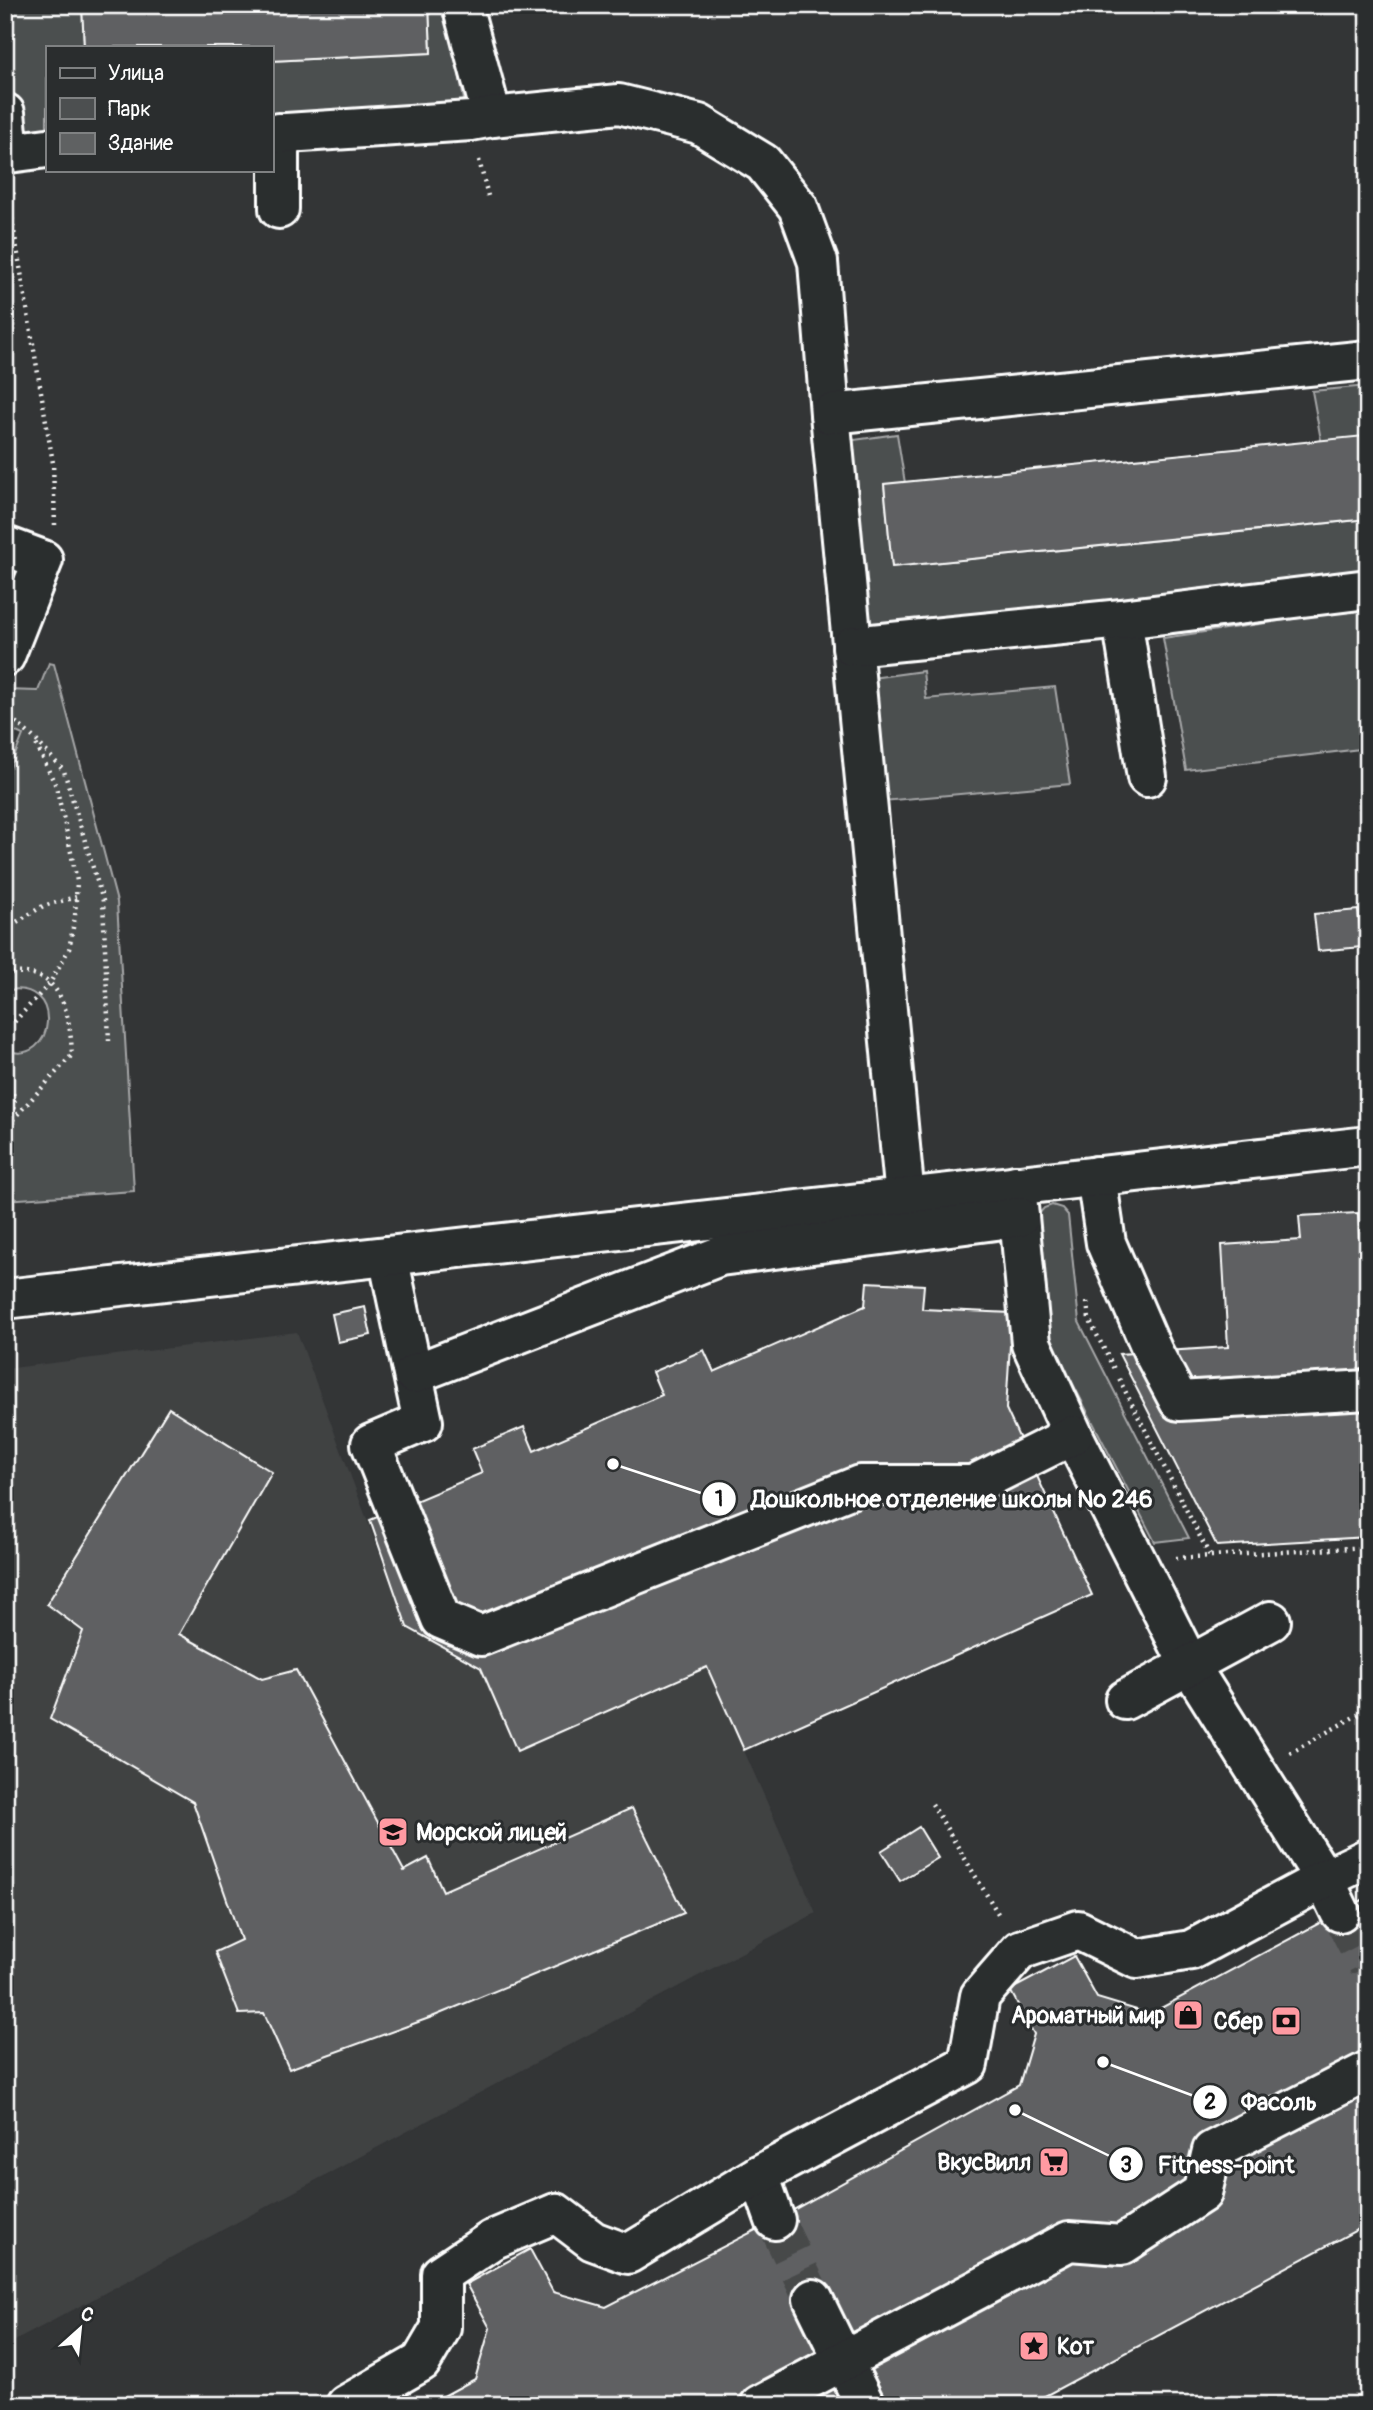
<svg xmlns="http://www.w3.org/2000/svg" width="1373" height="2410" font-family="Pangolin,sans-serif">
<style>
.built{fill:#404243}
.green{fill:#4c4f50;stroke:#a6a7a8;stroke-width:2}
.building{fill:#5f6162;stroke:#fff;stroke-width:2}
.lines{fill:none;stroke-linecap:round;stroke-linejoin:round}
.minor-tunnel{stroke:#47494a;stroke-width:38;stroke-dasharray:38 19;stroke-linecap:butt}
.minor-casing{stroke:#fff;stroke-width:44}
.path{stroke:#fff;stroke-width:4.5;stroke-dasharray:2 5;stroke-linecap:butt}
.minor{stroke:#2a2d2e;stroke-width:38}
.labels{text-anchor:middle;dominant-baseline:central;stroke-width:6;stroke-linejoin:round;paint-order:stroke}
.poi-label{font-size:23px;font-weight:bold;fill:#fff;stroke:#2a2d2e;text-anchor:end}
.leader{fill:none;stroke:#fff;stroke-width:2.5}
.callout-dot{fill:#fff;stroke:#2a2d2e;stroke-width:2.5}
.mark-label{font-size:21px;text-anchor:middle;font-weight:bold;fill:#111}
.callout-label{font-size:24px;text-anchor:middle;font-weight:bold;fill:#fff;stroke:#2a2d2e;stroke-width:6;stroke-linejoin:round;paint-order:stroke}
</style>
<rect width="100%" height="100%" fill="#333536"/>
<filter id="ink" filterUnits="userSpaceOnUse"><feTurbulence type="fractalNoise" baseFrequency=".0143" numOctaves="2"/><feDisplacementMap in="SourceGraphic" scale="14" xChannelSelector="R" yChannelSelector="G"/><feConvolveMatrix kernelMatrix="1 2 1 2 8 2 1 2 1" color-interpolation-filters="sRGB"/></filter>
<g filter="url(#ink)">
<polygon class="built" points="297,1332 407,1627 481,1668 517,1751 707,1667 816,1913 9,2344 5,2283 5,1369"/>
<g class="green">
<polygon points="5,5 82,5 84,47 47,47 47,128 41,129 38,149 5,113"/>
<polygon points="429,5 446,5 465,105 271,116 271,61 431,53"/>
<polygon points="1368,386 1368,473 1321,440 1312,391"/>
<polygon points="897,434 905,483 884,485 892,567 1368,519 1368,589 866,646 847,441"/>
<polygon points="1368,608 1368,748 1186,770 1163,638"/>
<path d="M49,663L54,664L117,902L134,1191L5,1200V1050C57,1069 65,976 5,991V780L23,735L5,727V690L38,691Z"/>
<polygon points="923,671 926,699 1055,687 1070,784 883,801 871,678"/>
<polygon points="1052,1205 1062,1208 1068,1215 1079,1322 1189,1538 1155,1542 1047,1334 1037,1216 1044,1208"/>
</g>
<g class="building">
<polygon points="82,5 429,5 431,53 271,61 271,47 84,47"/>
<polygon points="1364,436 1368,473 1368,519 892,567 884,484"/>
<polygon points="1358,910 1362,947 1318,951 1314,914"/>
<polygon points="1358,1213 1359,1237 1368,1237 1368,1537 1217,1546 1119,1354 1228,1347 1222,1245 1301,1240 1299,1216"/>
<polygon points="867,1282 924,1285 922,1309 1012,1313 1006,1409 1092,1595 744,1750 707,1667 517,1751 481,1668 407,1627 370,1520 482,1473 472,1449 524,1427 534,1451 662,1395 652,1372 704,1350 714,1372 865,1306"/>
<polygon points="365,1307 371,1335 338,1342 332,1314"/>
<polygon points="169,1408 272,1472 179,1634 262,1679 296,1670 404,1871 428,1858 443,1891 632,1808 684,1913 432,2017 289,2069 264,2013 239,2014 215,1952 241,1940 193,1802 50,1719 83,1631 47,1604"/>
<polygon points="919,1827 938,1858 900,1881 881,1851"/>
<polygon points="1368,1897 1368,2224 1028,2405 427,2405 475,2379 490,2328 466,2284 530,2249 553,2292 606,2307 775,2220 1019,2085 1034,2034 1010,1990 1074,1956 1097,1998 1150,2014"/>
<polygon points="5,2283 9,2344 5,2344"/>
</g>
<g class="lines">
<g class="minor-tunnel">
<polyline points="1340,1912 1368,1966"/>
<polyline points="775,2220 813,2299"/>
</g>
<g class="minor-casing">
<g id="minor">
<polyline points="462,5 492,117"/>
<polyline points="5,113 9,153 47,148"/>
<polyline points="279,133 279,209"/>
<polyline points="271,134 471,121 492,117 619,104 699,124 763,163 798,207 818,262 830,414 905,1198"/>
<polyline points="830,414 1368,360"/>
<polyline points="5,546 43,560 5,656"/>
<polyline points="1122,619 1147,777"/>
<polyline points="852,646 1122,619 1368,589"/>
<polyline points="1096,1176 1106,1243 1153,1352 1179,1401 1368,1390"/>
<polyline points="1016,1185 1031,1343 1073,1435 1190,1666 1324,1879 1340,1912"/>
<polyline points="388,1256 423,1422 371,1444 441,1619 481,1636 860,1485 973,1485 1073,1435"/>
<polyline points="5,1299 1368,1146"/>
<polyline points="414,1374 720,1256 1019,1217"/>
<polyline points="1125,1700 1271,1621"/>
<polyline points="759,2175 775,2220"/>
<polyline points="813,2299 865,2405"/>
<polyline points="346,2405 421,2362 441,2328 441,2274 492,2240 556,2213 593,2241 628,2254 759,2175 968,2064 980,1996 1020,1950 1078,1930 1137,1959 1191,1950 1324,1879 1368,1858"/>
<polyline points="760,2405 1069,2241 1122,2245 1202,2193 1212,2151 1368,2071"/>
</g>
</g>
<g class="path">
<polyline points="479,160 488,196"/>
<polyline points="14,192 9,201 53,463 55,525"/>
<polyline points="5,713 34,738 64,771 103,901 109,1041"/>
<polyline points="5,929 43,906 76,897"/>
<path d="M5,974C61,964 70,1011 72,1055L5,1128"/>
<polyline points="5,1032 50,983 69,949 75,917 77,881 68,838 56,786 35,742"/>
<polyline points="5,1074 15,1099 11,1119"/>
<polyline points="1087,1302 1089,1319 1115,1371"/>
<polyline points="1119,1379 1210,1556"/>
<polyline points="1176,1558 1368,1547"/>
<polyline points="1290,1753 1368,1709"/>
<polyline points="932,1804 1000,1917"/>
</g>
<use href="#minor" class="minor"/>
</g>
</g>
<defs>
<g id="university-square" transform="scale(1.575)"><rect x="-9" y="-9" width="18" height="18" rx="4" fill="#ff9aa2" stroke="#2a2d2e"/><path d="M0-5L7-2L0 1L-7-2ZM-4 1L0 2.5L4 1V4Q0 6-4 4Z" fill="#111"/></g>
<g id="shop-square" transform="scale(1.575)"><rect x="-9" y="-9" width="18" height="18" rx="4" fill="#ff9aa2" stroke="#2a2d2e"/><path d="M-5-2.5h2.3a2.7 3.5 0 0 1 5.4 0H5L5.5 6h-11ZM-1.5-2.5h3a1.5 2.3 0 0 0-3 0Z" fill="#111"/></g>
<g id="bank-square" transform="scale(1.575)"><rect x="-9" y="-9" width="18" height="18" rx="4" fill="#ff9aa2" stroke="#2a2d2e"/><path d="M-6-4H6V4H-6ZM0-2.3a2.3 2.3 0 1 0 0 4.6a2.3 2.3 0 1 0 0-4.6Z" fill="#111"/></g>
<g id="supermarket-square" transform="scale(1.575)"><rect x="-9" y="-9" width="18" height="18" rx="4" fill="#ff9aa2" stroke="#2a2d2e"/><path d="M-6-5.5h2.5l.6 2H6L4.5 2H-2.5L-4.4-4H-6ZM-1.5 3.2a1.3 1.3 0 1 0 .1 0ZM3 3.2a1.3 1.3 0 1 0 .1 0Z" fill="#111"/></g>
<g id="sight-square" transform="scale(1.575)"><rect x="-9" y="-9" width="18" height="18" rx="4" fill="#ff9aa2" stroke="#2a2d2e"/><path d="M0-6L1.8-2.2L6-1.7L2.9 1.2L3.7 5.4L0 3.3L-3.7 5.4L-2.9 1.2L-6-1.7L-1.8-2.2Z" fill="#111"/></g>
</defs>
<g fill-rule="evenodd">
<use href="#university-square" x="393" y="1832"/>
<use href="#shop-square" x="1188" y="2015"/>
<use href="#bank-square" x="1286" y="2021"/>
<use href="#supermarket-square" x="1054" y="2162"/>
<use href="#sight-square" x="1034" y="2346"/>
</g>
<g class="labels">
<g class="poi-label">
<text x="416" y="1832" text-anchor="start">Морской лицей</text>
<text x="1165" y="2015">Ароматный мир</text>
<text x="1263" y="2021">Сбер</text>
<text x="1031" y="2162">ВкусВилл</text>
<text x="1057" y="2346" text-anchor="start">Кот</text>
</g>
</g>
<path class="leader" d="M613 1464L719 1499M1103 2062L1210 2102M1015 2110L1126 2164"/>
<g class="callout-dot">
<circle cx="613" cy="1464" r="7"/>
<circle cx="1103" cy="2062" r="7"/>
<circle cx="1015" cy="2110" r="7"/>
<circle cx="719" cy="1499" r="18"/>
<circle cx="1210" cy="2102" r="18"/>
<circle cx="1126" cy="2164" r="18"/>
</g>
<g class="mark-label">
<text x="719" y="1506">1</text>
<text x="1210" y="2109">2</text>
<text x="1126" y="2172">3</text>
</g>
<g class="callout-label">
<text x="952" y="1507">Дошкольное отделение школы № 246</text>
<text x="1279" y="2110">Фасоль</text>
<text x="1226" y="2173">Fitness-point</text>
</g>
<rect width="1373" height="2410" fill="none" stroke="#2a2d2e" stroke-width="28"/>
<rect x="14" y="14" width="1345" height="2382" fill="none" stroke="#fff" stroke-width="2.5" filter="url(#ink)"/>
<rect x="46" y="46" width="228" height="126" fill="#2a2d2e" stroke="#7f8182" stroke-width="2"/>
<rect x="60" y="68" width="35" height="10" fill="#2a2d2e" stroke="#7f8182" stroke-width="2"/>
<text x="108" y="80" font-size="21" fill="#ffffff">Улица</text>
<rect x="60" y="98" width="35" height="21" fill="#4c4f50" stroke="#7f8182" stroke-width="2"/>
<text x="108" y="116" font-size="21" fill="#ffffff">Парк</text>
<rect x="60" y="133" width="35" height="21" fill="#5f6162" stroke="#7f8182" stroke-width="2"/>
<text x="108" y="150" font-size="21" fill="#ffffff">Здание</text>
<g transform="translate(80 2329) rotate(27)" stroke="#2a2d2e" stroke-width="5" paint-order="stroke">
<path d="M0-5L12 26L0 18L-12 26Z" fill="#ffffff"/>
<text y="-10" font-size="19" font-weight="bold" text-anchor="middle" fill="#ffffff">С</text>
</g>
</svg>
